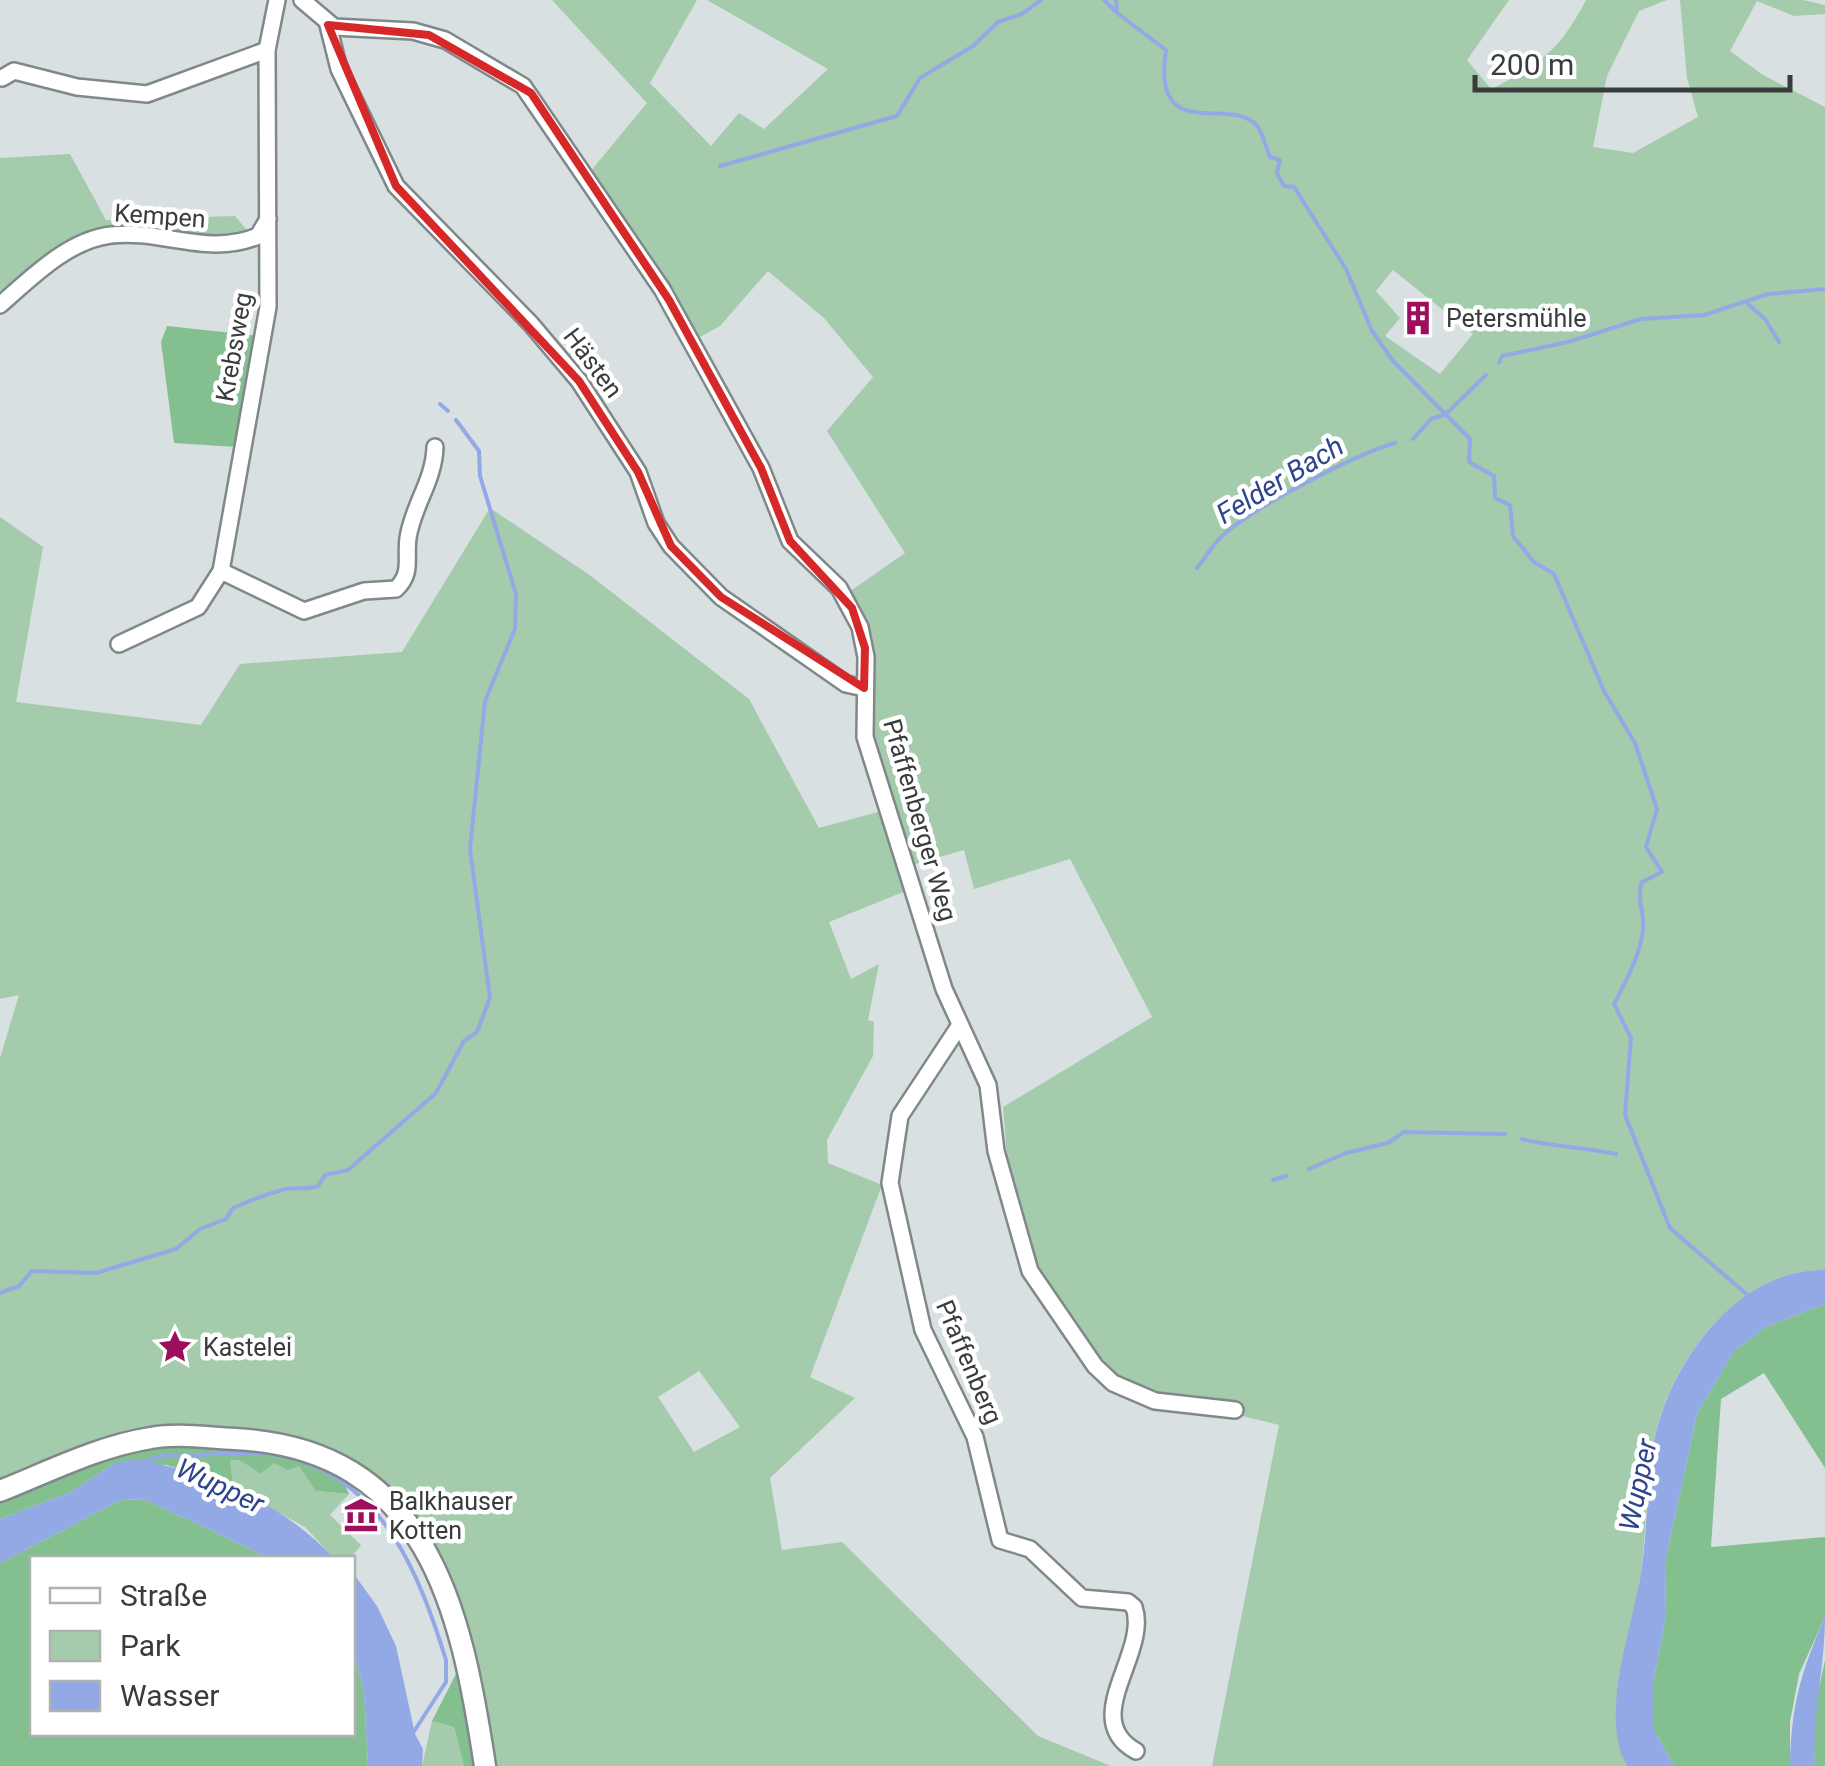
<svg xmlns="http://www.w3.org/2000/svg" width="1825" height="1766" font-family="Roboto,sans-serif">
<style>
.green{fill:#a4cbab;fill-rule:evenodd}
.forest{fill:#84bf90}
.water{fill:#92a9e5}
.lines{fill:none;stroke-linecap:round;stroke-linejoin:round}
.stream{stroke:#92a9e5;stroke-width:4}
.minor-casing{stroke:#808889;stroke-width:20}
.major-casing{stroke:#808889;stroke-width:25}
.minor{stroke:#fff;stroke-width:15}
.major{stroke:#fff;stroke-width:20}
.marked{fill:none;stroke:#d62828;stroke-width:8;stroke-linejoin:round}
.labels{text-anchor:middle;dominant-baseline:central;stroke-width:9;stroke-linejoin:round;paint-order:stroke}
.street-label{font-size:25px;fill:#393c3c;stroke:#fff}
.poi-label{font-size:25px;fill:#393c3c;stroke:#fff;text-anchor:start}
.water-label{font-size:28px;font-style:italic;fill:#2e458c;stroke:#fff}
</style>
<rect width="100%" height="100%" fill="#d8e0e2"/>
<g class="green">
<path d="M552,0H1509L1467,60L1491,89C1540,66 1561,48 1586,0H1667L1639,11L1607,76L1593,147L1633,153L1698,117L1687,78L1680,0H1803L1825,5V14L1794,16L1757,1L1730,51L1763,75L1825,107V1270C1738,1268 1669,1363 1654,1441C1645,1489 1647,1538 1639,1586C1631,1632 1603,1724 1627,1766H1212L1279,1425L1234,1414L1237,1402L1194,1404L1152,1397L1112,1379L1040,1283L1008,1169L1003,1107L1152,1017L1070,859L974,889L964,850L912,865L918,886L829,922L851,979L879,964L868,1020L874,1022L873,1056L827,1140L828,1163L882,1185L810,1377L855,1398L770,1478L782,1550L842,1542L1038,1736L1111,1766H492L475,1657L455,1599L402,1498L358,1465L218,1432L0,1485V1058L19,995L0,999V517L43,547L16,702L201,725L240,664L402,652L490,508L591,576L749,699L819,828L893,808L872,741L849,592L905,553L827,431L873,377L824,318L768,271L720,326L698,338L590,172L647,103ZM697,0H707L828,69L764,129L739,113L711,146L650,83ZM1393,270L1473,334L1440,374L1385,336L1400,318L1376,291ZM699,1371L740,1427L694,1452L658,1397Z"/>
<polygon points="70,154 106,220 235,216 251,235 230,239 100,233 0,301 0,158"/>
<polygon points="229,1460 239,1460 261,1474 274,1463 300,1466 317,1491 349,1494 330,1515 361,1545 351,1558 334,1558 305,1527 233,1487"/>
<polygon points="432,1721 454,1727 464,1766 422,1766"/>
</g>
<g class="forest">
<polygon points="167,326 260,336 236,447 174,443 161,342"/>
<polygon points="1825,1304 1825,1468 1764,1373 1721,1399 1711,1547 1825,1537 1825,1617 1799,1674 1790,1722 1790,1766 1674,1766 1654,1730 1654,1679 1665,1621 1666,1558 1697,1414 1734,1351 1766,1327"/>
<polygon points="250,1445 285,1450 338,1471 349,1494 316,1491 299,1466 288,1470 274,1463 261,1474 239,1460 230,1460 233,1487 167,1465 115,1463 71,1492 0,1519 0,1502 129,1451 157,1446"/>
<polygon points="123,1499 146,1500 270,1558 32,1558 32,1734 352,1734 353,1646 364,1693 368,1766 0,1766 0,1563"/>
<polygon points="1825,1660 1825,1766 1815,1766 1812,1721"/>
<polygon points="460,1666 477,1766 464,1766 454,1727 432,1721"/>
</g>
<g class="water">
<path d="M1825,1270V1304L1766,1327L1734,1351L1697,1414L1666,1558L1665,1621L1654,1679V1730L1674,1766H1627C1599,1718 1631,1631 1640,1579C1648,1533 1646,1487 1654,1442C1669,1364 1737,1268 1825,1270Z"/>
<path d="M138,1459C213,1475 281,1502 334,1558H270L146,1500L123,1499L0,1563V1519L71,1492L115,1463Z"/>
<polygon points="353,1573 377,1606 396,1646 415,1734 423,1749 422,1766 368,1766 364,1693 353,1646"/>
<path d="M1825,1617C1825,1668 1812,1714 1815,1766H1790C1791,1706 1801,1671 1825,1617Z"/>
</g>
<g class="lines">
<g class="stream">
<polyline points="1104,0 1115,11"/>
<path d="M1116,0L1117,13L1166,50C1151,148 1233,93 1258,127C1263,135 1266,148 1270,157L1280,160L1277,173L1284,186L1294,187L1346,269L1372,331L1393,361L1470,439L1469,462L1494,476L1495,498L1510,505L1513,536L1534,562L1554,574L1604,691L1635,743L1657,809L1646,847L1662,872L1642,882C1636,898 1645,913 1643,930C1640,956 1626,981 1614,1004L1631,1038L1625,1115L1670,1228L1751,1298"/>
<polyline points="720,166 897,116 920,78 973,46 998,22 1022,14 1041,0"/>
<polyline points="1748,304 1765,319 1779,342"/>
<polyline points="1499,363 1502,356 1568,342 1641,319 1704,315 1768,294 1825,289"/>
<polyline points="440,404 448,411"/>
<polyline points="1413,439 1431,419 1446,414 1486,375"/>
<path d="M1197,568C1205,558 1212,546 1221,537C1250,509 1356,454 1395,443"/>
<path d="M1522,1139C1555,1147 1584,1147 1616,1154"/>
<polyline points="1309,1169 1346,1153 1388,1143 1404,1132 1505,1134"/>
<polyline points="1273,1180 1286,1176"/>
<path d="M0,1293L19,1286L32,1271L96,1273L176,1249L200,1229L226,1219L233,1208C247,1202 273,1192 286,1189C298,1187 307,1190 318,1186L325,1175L348,1170L436,1093L464,1041L477,1032L490,998L470,849L485,701L515,629L516,594L480,476L479,451L456,420"/>
<path d="M142,1462L162,1456C202,1457 248,1448 286,1457C384,1479 420,1577 446,1660V1682L411,1736"/>
</g>
<g class="minor-casing">
<g id="minor">
<polyline points="302,0 334,27 413,31 445,40 523,86 662,289 761,468 790,541 839,588 860,627 866,657 865,737 944,989 988,1085 996,1151 1030,1271 1095,1366 1113,1383 1155,1401 1235,1410"/>
<polyline points="328,25 339,69 396,186 531,324 579,381 638,472 656,523 671,546 721,597 846,684 864,688"/>
<polyline points="2,78 14,71 77,87 147,94 267,50"/>
<path d="M0,305C31,278 68,240 111,235C161,229 209,257 258,236L268,219"/>
<path d="M221,571L304,611L364,591L396,589C413,573 405,558 408,538C413,505 434,481 435,447"/>
<polyline points="119,644 198,607 221,571 268,307 267,50 277,0"/>
<path d="M958,1028L900,1116L890,1183L923,1330L975,1437L1000,1540L1030,1549L1082,1598L1128,1602L1134,1607C1150,1653 1078,1719 1136,1751"/>
</g>
</g>
<g class="major-casing">
<path id="major" d="M0,1491C48,1472 99,1446 151,1438C178,1433 208,1438 235,1439C427,1449 461,1607 485,1766"/>
</g>
<use href="#minor" class="minor"/>
<use href="#major" class="major"/>
</g>
<path class="marked" d="M328,25L429,35L531,93L669,300L761,468L790,541L852,608L865,648L864,688L721,597L671,546L638,472L579,381L396,186Z"/>
<defs>
<g id="building-bare" transform="scale(2.7)"><path d="M-4-6H4V6H1V3H-1V6H-4ZM-2.5-4.3h1.7v1.8h-1.7ZM.8-4.3h1.7v1.8H.8ZM-2.5-1h1.7V.8h-1.7ZM.8-1h1.7V.8H.8Z" fill="#9d0e5c" stroke="#fff" stroke-width="2.5" paint-order="stroke"/></g>
<g id="sight-bare" transform="scale(2.7)"><path d="M0-6L1.8-2.2L6-1.7L2.9 1.2L3.7 5.4L0 3.3L-3.7 5.4L-2.9 1.2L-6-1.7L-1.8-2.2Z" fill="#9d0e5c" stroke="#fff" stroke-width="2.5" paint-order="stroke"/></g>
<g id="museum-bare" transform="scale(2.7)"><path d="M0-6L6-3V-2H-6V-3ZM-5-1h2V3h-2ZM-1-1h2V3h-2ZM3-1h2V3H3ZM-6 4H6V6H-6Z" fill="#9d0e5c" stroke="#fff" stroke-width="2.5" paint-order="stroke"/></g>
</defs>
<g fill-rule="evenodd">
<use href="#building-bare" x="1418" y="318"/>
<use href="#sight-bare" x="175" y="1347"/>
<use href="#museum-bare" x="361" y="1515"/>
</g>
<g class="labels">
<g class="street-label">
<text transform="translate(160 216) rotate(4)">Kempen</text>
<text transform="translate(234 347) rotate(-80)">Krebsweg</text>
<text transform="translate(593 363) rotate(53)">Hästen</text>
<text transform="translate(920 820) rotate(74)">Pfaffenberger Weg</text>
<text transform="translate(969 1362) rotate(67)">Pfaffenberg</text>
</g>
<g class="poi-label">
<text x="1446" y="318">Petersmühle</text>
<text x="203" y="1347">Kastelei</text>
<text x="389" y="1501">Balkhauser<tspan x="389" dy="29">Kotten</tspan></text>
</g>
<g class="water-label">
<text transform="translate(1280 480) rotate(-31)">Felder Bach</text>
<text transform="translate(1638 1485) rotate(-78)">Wupper</text>
<text transform="translate(220 1486) rotate(25)">Wupper</text>
</g>
</g>
<rect x="30" y="1556" width="325" height="180" fill="#ffffff" stroke="#b0b1b1" stroke-width="2.5"/>
<rect x="50" y="1588" width="50" height="15" fill="#ffffff" stroke="#b0b1b1" stroke-width="2.5"/>
<text x="120" y="1606" font-size="30" fill="#393c3c">Straße</text>
<rect x="50" y="1631" width="50" height="30" fill="#a4cbab" stroke="#b0b1b1" stroke-width="2.5"/>
<text x="120" y="1656" font-size="30" fill="#393c3c">Park</text>
<rect x="50" y="1681" width="50" height="30" fill="#92a9e5" stroke="#b0b1b1" stroke-width="2.5"/>
<text x="120" y="1706" font-size="30" fill="#393c3c">Wasser</text>
<path d="M1475 75v15h315v-15" fill="none" stroke="#393c3c" stroke-width="5"/>
<text x="1490" y="75" font-size="30" fill="#393c3c" stroke="#ffffff" stroke-width="8" paint-order="stroke">200 m</text>
</svg>
